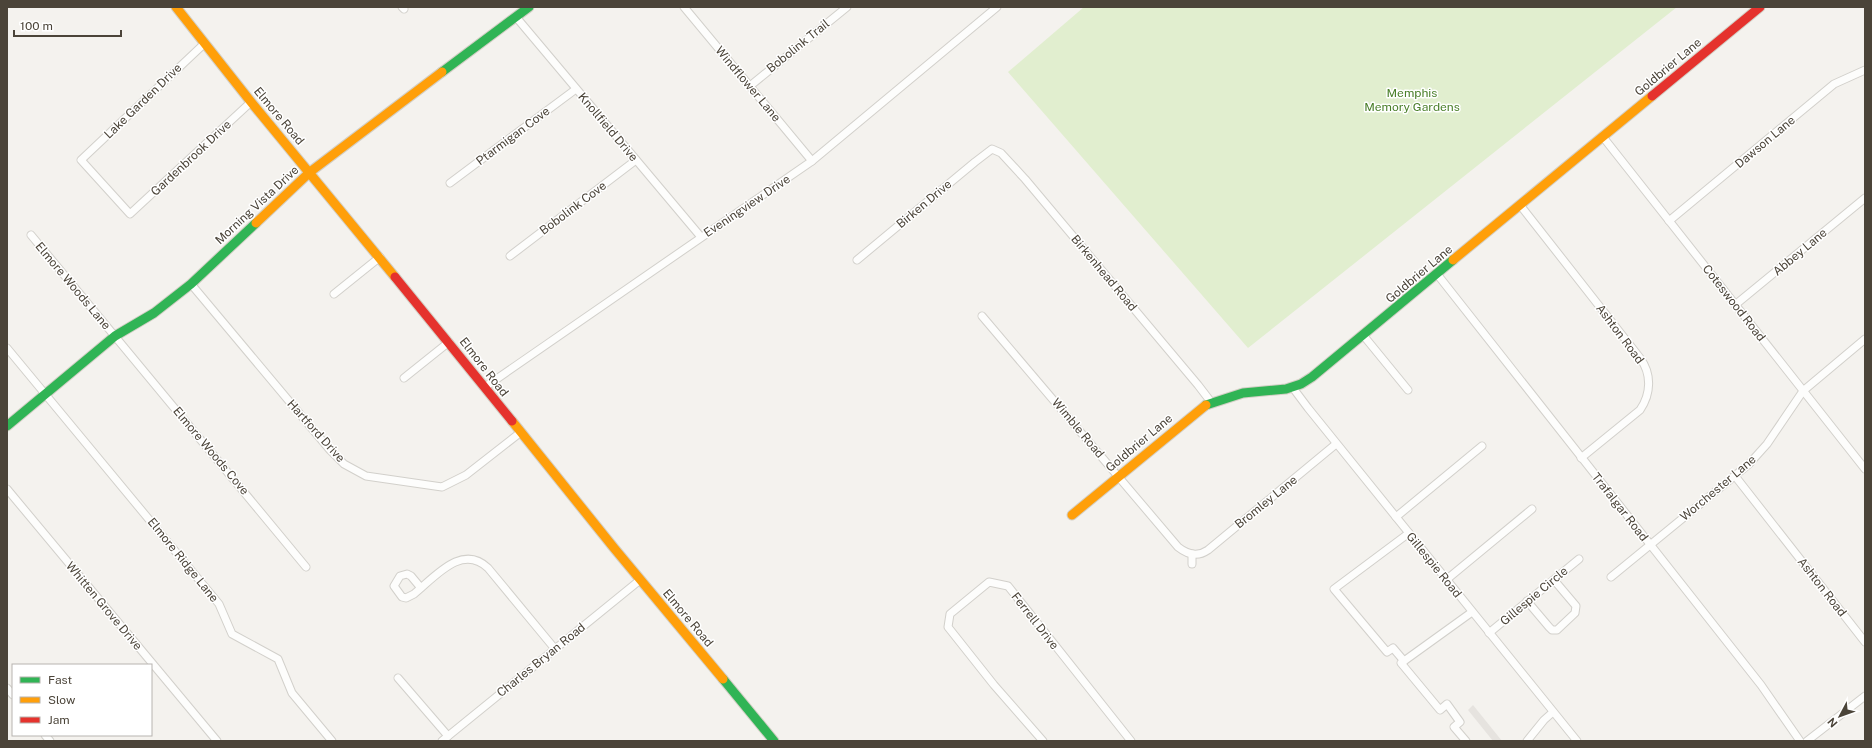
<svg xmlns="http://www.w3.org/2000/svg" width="1872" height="748" font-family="'Public Sans',sans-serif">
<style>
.green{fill:#e1eecf}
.parking{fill:#e6e3df}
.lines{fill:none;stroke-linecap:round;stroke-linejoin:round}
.street-casing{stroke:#d2d0cb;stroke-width:9}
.fast-casing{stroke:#d3cfc5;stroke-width:11}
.slow-casing{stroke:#d3cfc5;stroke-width:11}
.jam-casing{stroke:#d3cfc5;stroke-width:11}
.street{stroke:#fdfdfc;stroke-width:7}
.fast{stroke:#30b455;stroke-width:9}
.slow{stroke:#ff9f0a;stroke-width:9}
.jam{stroke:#e5322d;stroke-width:9}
.labels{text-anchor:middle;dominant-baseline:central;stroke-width:3;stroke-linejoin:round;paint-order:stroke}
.street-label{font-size:12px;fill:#4b4439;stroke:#fff}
.park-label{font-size:12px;fill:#4a7f2a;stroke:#fff}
</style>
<rect width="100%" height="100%" fill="#f4f2ee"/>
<polygon class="green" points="1084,7 1677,7 1248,348 1008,72"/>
<polygon class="parking" points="1473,705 1502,741 1493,741 1468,710"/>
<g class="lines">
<g class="street-casing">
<g id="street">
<polyline points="402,7 404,9"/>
<polyline points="684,7 812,161"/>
<polyline points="516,17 701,237"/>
<polyline points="205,43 81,160 130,214 251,102"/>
<polyline points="750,86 847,7"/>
<polyline points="1603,137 1865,469"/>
<polyline points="450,183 576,89"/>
<path d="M1520,205L1640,358C1652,374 1651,394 1640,410L1581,458"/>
<polyline points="1669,221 1834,84 1865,70"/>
<polyline points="31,235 306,567"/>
<polyline points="510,256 636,160"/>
<polyline points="857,260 975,162 992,149 1001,153 1025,179 1198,385 1211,402"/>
<polyline points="1437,274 1761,685 1800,741"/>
<polyline points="191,284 330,450 344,464 366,476 442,487 466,475 521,432"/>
<polyline points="334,294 380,257"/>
<polyline points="1735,305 1865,198"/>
<path d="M982,316L1178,547C1188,555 1198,557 1208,550L1336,444"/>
<polyline points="1363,335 1408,390"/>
<polyline points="7,348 219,604 232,634 278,659 292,693 332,741"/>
<polyline points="404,378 449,342"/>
<polyline points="485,387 812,161 997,7"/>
<polyline points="1293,388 1308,408 1577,741"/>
<polyline points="1735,476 1865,642"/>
<polyline points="7,489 217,741"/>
<polyline points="1396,517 1482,446"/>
<polyline points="1409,533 1334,589 1387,652 1393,648 1404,661 1401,663 1440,710 1447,704 1460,722 1454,727 1466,741"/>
<polyline points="1192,564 1192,554"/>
<polyline points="1611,577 1749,464 1767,444 1803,391 1865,339"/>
<polyline points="1446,580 1532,509"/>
<path d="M421,588L411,576L407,574L400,576L394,586L402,597L406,598L414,594C435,577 462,543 488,568L555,649"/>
<polyline points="1527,601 1549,627 1552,630 1557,630 1575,613 1576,606 1554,580"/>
<polyline points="1489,633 1579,559"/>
<polyline points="1404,661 1472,612"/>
<polyline points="398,678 448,736"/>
<polyline points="7,688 13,695"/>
<polyline points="45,735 50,741"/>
<polyline points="442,741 640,580"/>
<polyline points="1043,741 994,685 948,627 950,614 989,582 1008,586 1131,741"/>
<polyline points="1527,741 1544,720 1553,712"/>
<polyline points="1807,741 1865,696"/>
</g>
</g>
<g class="fast-casing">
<g id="fast">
<polyline points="442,72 529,7"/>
<polyline points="1206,405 1243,393 1286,389 1301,384 1312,377 1453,260"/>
<polyline points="7,426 115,336 154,313 191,284 256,223"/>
<polyline points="723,679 774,741"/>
</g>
</g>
<g class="slow-casing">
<g id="slow">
<polyline points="176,7 251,102 395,277"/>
<polyline points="256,223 310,172 442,72"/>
<polyline points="1453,260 1652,96"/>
<polyline points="512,421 614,548 723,679"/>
<polyline points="1072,515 1206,405"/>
</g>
</g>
<g class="jam-casing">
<g id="jam">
<polyline points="1652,96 1760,7"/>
<polyline points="395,277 512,421"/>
</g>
</g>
<use href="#street" class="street"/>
<use href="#fast" class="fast"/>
<use href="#slow" class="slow"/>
<use href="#jam" class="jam"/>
</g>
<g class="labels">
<g class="street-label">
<text transform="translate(798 46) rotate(-39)">Bobolink Trail</text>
<text transform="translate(1668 67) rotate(-40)">Goldbrier Lane</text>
<text transform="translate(748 84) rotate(50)">Windflower Lane</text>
<text transform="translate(143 101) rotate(-44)">Lake Garden Drive</text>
<text transform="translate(279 116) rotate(50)">Elmore Road</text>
<text transform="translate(608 127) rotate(50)">Knollfield Drive</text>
<text transform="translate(513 136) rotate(-37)">Ptarmigan Cove</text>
<text transform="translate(1765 142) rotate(-40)">Dawson Lane</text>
<text transform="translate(191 158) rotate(-43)">Gardenbrook Drive</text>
<text transform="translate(924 204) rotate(-40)">Birken Drive</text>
<text transform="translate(257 205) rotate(-43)">Morning Vista Drive</text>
<text transform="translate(747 206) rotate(-34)">Eveningview Drive</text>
<text transform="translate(573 208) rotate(-37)">Bobolink Cove</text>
<text transform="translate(1800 252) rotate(-40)">Abbey Lane</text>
<text transform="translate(1104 273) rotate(50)">Birkenhead Road</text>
<text transform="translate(1419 274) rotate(-40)">Goldbrier Lane</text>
<text transform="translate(73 286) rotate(50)">Elmore Woods Lane</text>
<text transform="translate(1734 303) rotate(52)">Coteswood Road</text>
<text transform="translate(1620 334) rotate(53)">Ashton Road</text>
<text transform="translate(484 367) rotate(52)">Elmore Road</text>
<text transform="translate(1078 428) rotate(50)">Wimble Road</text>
<text transform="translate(316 431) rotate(48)">Hartford Drive</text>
<text transform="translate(1139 443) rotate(-40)">Goldbrier Lane</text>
<text transform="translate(211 451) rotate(50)">Elmore Woods Cove</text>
<text transform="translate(1718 488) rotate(-40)">Worchester Lane</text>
<text transform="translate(1266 502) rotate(-39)">Bromley Lane</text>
<text transform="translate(1620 507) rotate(52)">Trafalgar Road</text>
<text transform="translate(183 560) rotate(51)">Elmore Ridge Lane</text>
<text transform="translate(1434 565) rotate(51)">Gillespie Road</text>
<text transform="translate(1822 587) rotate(52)">Ashton Road</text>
<text transform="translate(1534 596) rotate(-40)">Gillespie Circle</text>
<text transform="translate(104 606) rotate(50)">Whitten Grove Drive</text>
<text transform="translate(688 618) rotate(50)">Elmore Road</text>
<text transform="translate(1035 621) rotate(52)">Ferrell Drive</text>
<text transform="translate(541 660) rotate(-39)">Charles Bryan Road</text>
</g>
<g class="park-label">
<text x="1412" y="93">Memphis<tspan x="1412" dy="14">Memory Gardens</tspan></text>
</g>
</g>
<rect width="1872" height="748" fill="none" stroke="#4b4439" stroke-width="16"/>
<rect x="12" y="664" width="140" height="72" fill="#ffffff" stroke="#b7b4b0"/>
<rect x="20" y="677" width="20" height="6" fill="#30b455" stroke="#b7b4b0"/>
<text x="48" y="684" font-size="12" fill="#4b4439">Fast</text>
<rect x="20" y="697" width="20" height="6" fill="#ff9f0a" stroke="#b7b4b0"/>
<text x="48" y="704" font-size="12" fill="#4b4439">Slow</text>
<rect x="20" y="717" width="20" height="6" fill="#e5322d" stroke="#b7b4b0"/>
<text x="48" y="724" font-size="12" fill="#4b4439">Jam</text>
<g transform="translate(1840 716) rotate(229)" stroke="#ffffff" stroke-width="3" paint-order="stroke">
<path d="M0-3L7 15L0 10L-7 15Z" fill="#4b4439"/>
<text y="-6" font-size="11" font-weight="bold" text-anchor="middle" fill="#4b4439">N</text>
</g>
<path d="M14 30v6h107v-6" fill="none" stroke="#4b4439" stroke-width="2"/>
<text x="20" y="30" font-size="12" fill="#4b4439" stroke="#ffffff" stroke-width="3" paint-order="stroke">100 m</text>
</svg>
